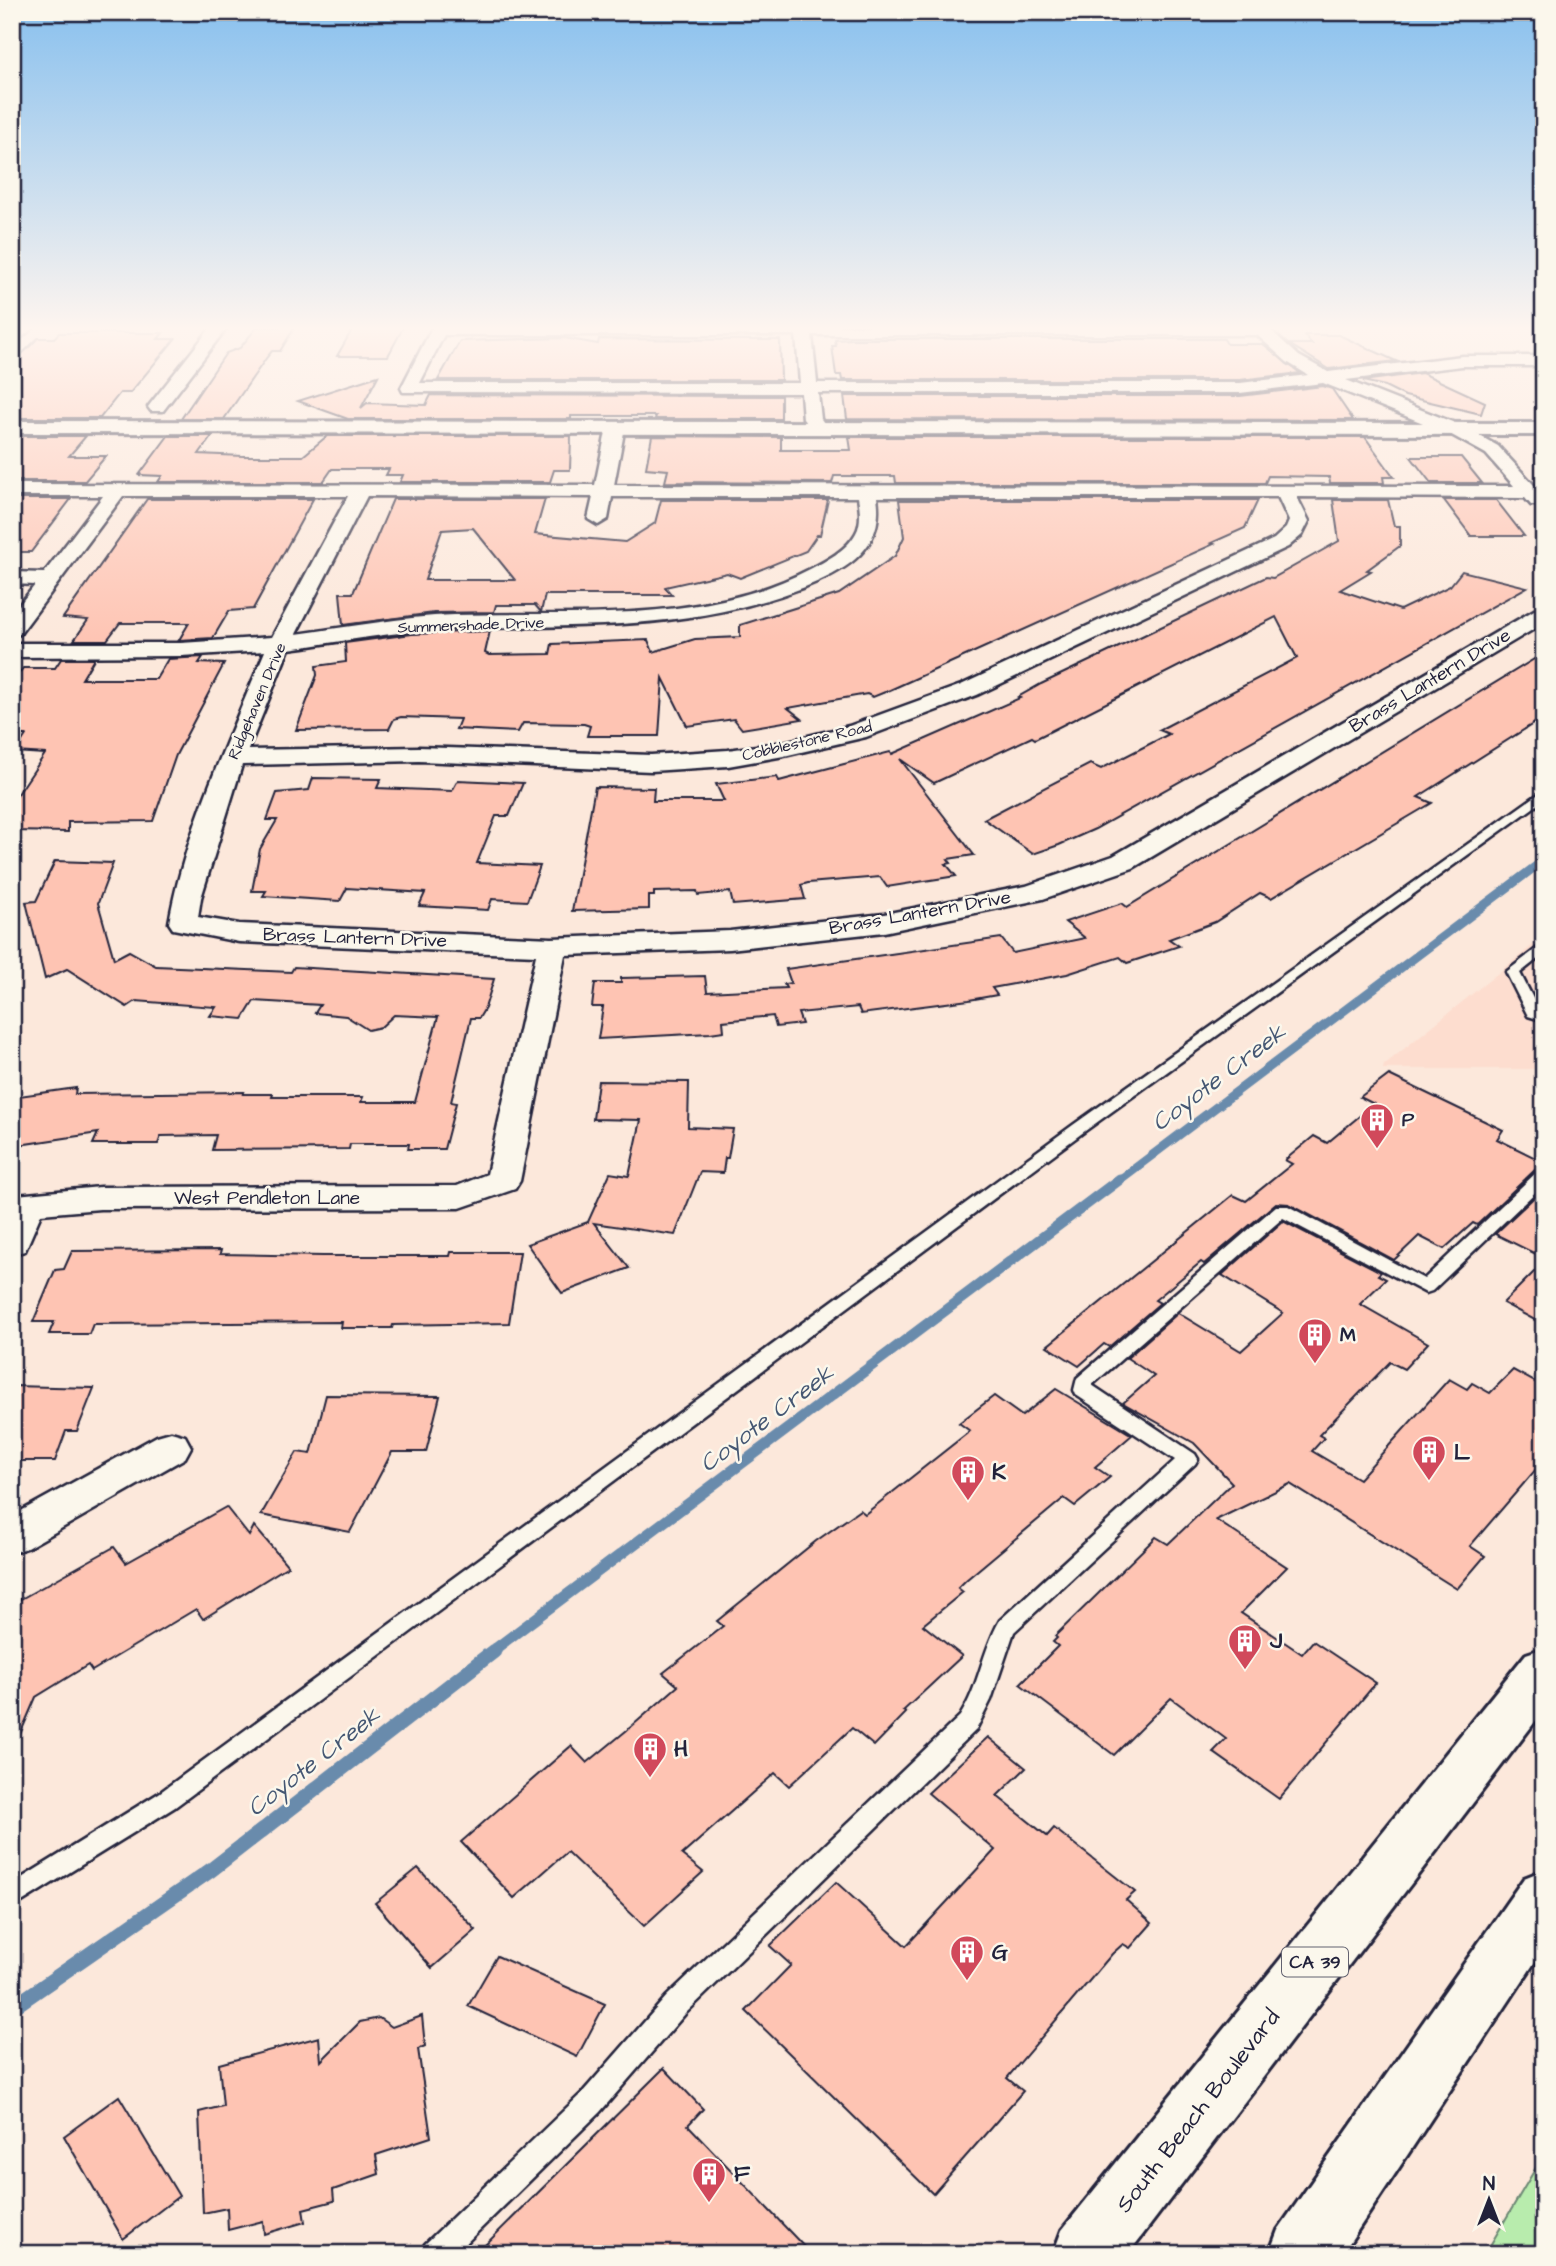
<svg xmlns="http://www.w3.org/2000/svg" width="1556" height="2266" font-family="'Architects Daughter',sans-serif">
<style>
.built{fill:#fdddcf}
.green{fill:#b8ecad;stroke:#6d8774;stroke-width:2}
.lines{fill:none;stroke-linecap:round;stroke-linejoin:round}
.stream-far2{stroke:#698bac;stroke-width:9}
.stream-far1{stroke:#698bac;stroke-width:11}
.stream{stroke:#698bac;stroke-width:15}
.building{fill:#fec4b3;stroke:#22223b;stroke-width:2;fill-rule:evenodd}
.service-casing{stroke:#22223b;stroke-width:5}
.minor-casing{stroke:#22223b;stroke-width:5}
.primary-casing{stroke:#22223b;stroke-width:6}
.service{fill:#fbf7ec;fill-rule:evenodd}
.minor{fill:#fbf7ec;fill-rule:evenodd}
.primary{fill:#fbf7ec;fill-rule:evenodd}
.labels{text-anchor:middle;dominant-baseline:central;stroke-width:5;stroke-linejoin:round;paint-order:stroke}
.far-street-label{font-size:16px;fill:#22223b;stroke:#fbf7ec}
.shield{fill:#fbf7ec;stroke:#636270;stroke-width:2}
.shield-label{font-size:18px;font-weight:bold;fill:#22223b}
.street-label{font-size:19px;fill:#22223b;stroke:#fbf7ec}
.poi-label{font-size:19px;font-weight:bold;fill:#22223b;stroke:#fbf7ec;text-anchor:start}
.near-poi-label{font-size:23px;font-weight:bold;fill:#22223b;stroke:#fbf7ec;text-anchor:start}
.near-street-label{font-size:23px;fill:#22223b;stroke:#fbf7ec}
.near-water-label{font-size:24px;font-style:italic;fill:#455773;stroke:#fbf7ec}
</style>
<rect width="100%" height="100%" fill="#fce8db"/>
<filter id="ink" filterUnits="userSpaceOnUse"><feTurbulence type="fractalNoise" baseFrequency=".0143" numOctaves="2"/><feDisplacementMap in="SourceGraphic" scale="14" xChannelSelector="R" yChannelSelector="G"/><feConvolveMatrix kernelMatrix="1 2 1 2 8 2 1 2 1" color-interpolation-filters="sRGB"/></filter>
<g filter="url(#ink)">
<polygon class="built" points="1544,936 1544,1069 1383,1069 1384,1065"/>
<polygon class="green" points="1544,2154 1544,2254 1485,2254"/>
<g class="lines">
<polyline class="stream-far2" points="1118,1181 1544,860"/>
<polyline class="stream-far1" points="491,1652 1120,1179"/>
<polyline class="stream" points="12,2008 211,1870 494,1651"/>
</g>
<g class="building">
<polygon points="368,326 404,326 388,356 337,356 353,328"/>
<polygon points="257,327 295,327 280,351 272,351 267,357 224,419 181,419 226,353 240,348"/>
<polygon points="59,333 163,333 158,339 175,339 130,393 120,393 100,418 12,418 12,364 38,338 54,338"/>
<polygon points="1304,335 1339,335 1396,361 1329,369 1289,344 1312,344"/>
<polygon points="564,338 598,344 599,339 780,340 781,380 438,380 460,341"/>
<polygon points="852,339 1224,339 1227,344 1263,344 1300,373 1240,380 842,380 841,375 836,375 832,346 836,346 835,340"/>
<polygon points="1422,373 1485,402 1481,414 1405,396 1385,386 1363,381"/>
<polygon points="378,376 361,408 367,403 426,405 431,395 781,396 781,419 655,419 656,416 571,416 571,419 348,419 298,401"/>
<polygon points="1323,386 1332,389 1353,420 847,419 844,396 1240,396"/>
<polygon points="12,436 86,436 69,456 106,456 85,481 12,481"/>
<polygon points="168,436 212,436 199,454 243,456 303,456 327,436 571,436 570,470 554,470 550,482 400,482 403,475 386,475 389,469 332,469 323,482 158,482 162,476 139,475"/>
<polygon points="652,436 781,437 781,450 851,450 849,437 1365,437 1394,477 1383,477 1384,483 1330,483 1329,477 1268,476 1265,483 896,483 895,476 834,476 832,483 665,482 668,470 646,468"/>
<polygon points="1411,457 1461,457 1482,483 1431,483"/>
<polygon points="12,499 71,499 31,552 12,552"/>
<polygon points="147,499 313,499 253,609 229,611 213,638 179,640 189,623 120,623 107,640 74,640 88,620 63,618"/>
<path d="M393,499H545L535,534L625,542L655,523L661,500H828L820,535H817L806,551L740,578L727,573L665,587L672,595H545L541,612L535,605H496L494,612L434,613L343,625L340,593H353ZM473,528L515,580H425L442,530Z"/>
<polygon points="899,500 1258,500 1245,528 1211,543 1214,544 890,690 873,697 867,694 788,708 802,719 742,729 734,719 687,726 663,678 659,736 587,736 590,726 584,724 523,723 518,732 456,729 460,719 401,717 394,719 389,729 296,730 317,675 316,666 346,662 345,643 412,634 490,631 485,653 489,655 550,654 552,644 648,640 653,652 695,639 740,637 740,625 839,594 895,556 904,537"/>
<polygon points="1333,500 1388,500 1394,526 1400,526 1400,546 1367,570 1371,571 1340,590 1400,610 1450,586 1462,571 1527,587 1095,829 1059,845 1033,854 984,819 1090,764 1101,769 1169,734 1159,730 1297,658 1276,617 1035,739 1032,737 934,783 900,759 974,855 948,859 951,863 946,864 956,876 887,887 880,877 808,883 801,885 805,899 733,905 730,892 698,895 697,891 654,892 654,896 649,896 649,909 572,911 595,787 654,788 653,801 724,801 716,784 777,777 779,781 890,752 892,754 1020,698 1018,697 1041,684 1266,577 1273,578 1339,541"/>
<polygon points="1444,500 1496,500 1524,536 1471,536"/>
<polygon points="1544,653 1544,717 1418,797 1432,803 1271,898 1260,893 1215,922 1169,939 1179,946 1127,963 1120,957 1067,974 992,988 997,995 969,1000 861,1014 858,1007 798,1013 802,1024 776,1027 773,1016 723,1021 724,1031 710,1033 598,1039 603,1007 592,1007 595,983 621,983 621,978 705,976 707,992 786,988 784,984 791,983 786,969 1001,938 1013,953 1085,938 1065,922 1122,903 1127,907"/>
<polygon points="203,657 199,663 224,664 176,755 153,821 68,822 68,832 12,831 12,803 45,754 15,752 26,735 12,735 12,683 23,668 55,668 61,659 94,659 82,679 156,679 168,659"/>
<polygon points="313,778 381,779 377,788 452,791 458,780 523,783 509,816 496,816 477,863 540,866 527,901 492,899 488,910 419,906 425,893 347,888 340,901 263,896 266,891 252,891 260,849 277,820 267,820 277,793 309,790"/>
<polygon points="55,861 113,863 98,903 114,959 129,951 156,966 291,972 294,967 494,979 485,1008 479,1018 471,1018 451,1102 456,1103 444,1149 408,1149 409,1144 350,1144 349,1149 212,1150 216,1135 161,1136 158,1144 93,1144 98,1133 12,1146 12,1097 76,1088 75,1094 244,1092 243,1094 273,1094 272,1097 363,1097 361,1102 415,1102 438,1017 394,1015 381,1027 368,1030 346,1016 315,1013 320,1005 254,1001 243,1019 210,1016 216,1007 136,1001 127,1007 67,969 45,979 26,902 36,901"/>
<polygon points="1389,1075 1503,1130 1497,1139 1544,1162 1544,1167 1536,1169 1477,1225 1473,1223 1444,1249 1419,1236 1394,1260 1289,1204 1276,1203 1204,1264 1201,1262 1155,1300 1160,1303 1109,1347 1104,1344 1079,1366 1047,1346 1233,1195 1246,1201 1292,1164 1285,1160 1314,1136 1327,1143 1374,1104 1360,1097"/>
<polygon points="598,1081 689,1082 688,1127 733,1129 728,1158 725,1158 723,1173 700,1172 675,1235 594,1223 629,1268 562,1293 527,1244 588,1222 610,1173 629,1176 641,1120 593,1119"/>
<polygon points="1544,1188 1544,1258 1495,1234"/>
<polygon points="1283,1221 1381,1272 1378,1275 1386,1279 1360,1304 1428,1343 1404,1369 1390,1362 1319,1435 1324,1438 1312,1451 1359,1479 1449,1379 1467,1389 1472,1383 1490,1393 1513,1370 1544,1387 1544,1460 1470,1546 1485,1556 1457,1589 1290,1484 1216,1520 1287,1567 1241,1613 1302,1654 1313,1641 1376,1683 1279,1799 1213,1752 1226,1739 1171,1698 1114,1755 1020,1684 1058,1646 1053,1642 1057,1638 1055,1636 1156,1537 1168,1544 1232,1483 1194,1443 1123,1403 1154,1376 1127,1358 1178,1313 1241,1351 1283,1313 1222,1275"/>
<polygon points="221,1250 220,1254 323,1256 450,1256 451,1252 520,1252 509,1323 393,1325 392,1328 341,1328 342,1322 93,1324 89,1334 49,1334 54,1322 33,1322 55,1270 64,1269 72,1251"/>
<polygon points="1544,1262 1544,1325 1503,1303"/>
<polygon points="12,1386 94,1388 77,1431 66,1431 55,1461 12,1461"/>
<polygon points="1056,1389 1132,1435 1095,1467 1110,1477 1075,1506 1064,1498 966,1580 958,1588 963,1592 923,1625 962,1656 903,1711 906,1713 874,1746 852,1728 789,1786 775,1773 682,1855 703,1872 644,1926 567,1852 514,1898 461,1842 571,1746 587,1763 632,1726 678,1686 663,1673 723,1626 717,1621 816,1541 860,1510 865,1514 970,1431 959,1423 994,1396 1022,1416"/>
<polygon points="326,1395 440,1396 426,1452 392,1452 350,1532 261,1515 297,1452 311,1454"/>
<polygon points="226,1507 249,1536 254,1526 288,1566 203,1619 196,1609 92,1671 88,1665 36,1697 12,1753 12,1604 114,1547 126,1563"/>
<polygon points="988,1737 1026,1768 997,1796 1047,1836 1054,1828 1135,1892 1126,1900 1152,1923 1130,1948 1123,1944 1112,1954 1007,2078 1023,2091 933,2194 746,2011 791,1965 770,1946 836,1882 906,1946 995,1850 928,1793"/>
<polygon points="418,1868 476,1930 432,1968 375,1903"/>
<polygon points="497,1956 605,2004 577,2057 468,2006"/>
<polygon points="422,2016 425,2046 418,2049 431,2137 376,2155 379,2174 333,2190 334,2201 303,2209 305,2222 264,2234 263,2221 228,2230 227,2208 203,2213 199,2112 223,2106 219,2064 319,2037 321,2061 360,2022 379,2018 392,2027"/>
<polygon points="664,2068 703,2109 688,2125 811,2254 476,2254"/>
<polygon points="119,2096 179,2196 123,2239 64,2136"/>
</g>
<g class="lines">
<g class="service-casing">
<g id="service">
<polygon points="1544,790 1544,800 1085,1131 175,1807 12,1908 12,1884 159,1793 1073,1125"/>
<polygon points="1544,943 1544,954 1520,973 1539,1010 1544,1012 1544,1021 1528,1016 1506,972"/>
<path d="M1544,1170V1184L1432,1291L1426,1293L1283,1218L1092,1385L1195,1454L1198,1459L1195,1464L1014,1632L991,1700L976,1730L685,2014L600,2112L455,2254H421L425,2244L582,2093L667,1996L960,1716C979,1687 982,1651 1000,1620L1175,1460L1076,1395L1074,1390L1077,1378L1276,1206H1288L1424,1279L1538,1171Z"/>
</g>
</g>
<g class="minor-casing">
<g id="minor">
<polygon points="18,326 35,326 12,345 12,331"/>
<polygon points="212,326 228,326 163,411 151,411 148,407 151,403"/>
<path d="M433,326H1266L1299,356L1328,372L1462,356H1544V366H1462L1346,380L1460,425L1498,446L1544,496V505H1531L1525,498L1297,497L1309,521L1302,535L1288,547L977,695L866,737L784,756L728,766L651,771L419,761L242,765L201,898L198,917L239,924L552,938L730,931L884,914L1026,886L1113,856L1536,609L1544,608V623L1133,868L1043,899L884,932L730,949L565,955L520,1181L515,1189L460,1208L100,1209L41,1214L25,1251L12,1254V1200L16,1195L100,1187L457,1186L487,1174L536,955L239,942L173,929L169,923C184,834 230,735 265,651L181,656L12,657V643H181L272,637L348,496H123L20,634L12,636V614L35,585L12,584V572L44,573L103,496H12V484L595,485L607,427L616,422L625,427L614,485L1514,486L1486,454L1448,433L1323,383L1240,393H818L821,419L827,427L818,432L812,431L803,419L801,393L403,392L401,388ZM444,335H796L800,383H420ZM812,335H1257L1287,362L1308,375L1240,383H817ZM367,496L593,497L588,519L598,525L608,519L612,497H858C860,509 862,522 856,533C847,550 826,561 810,569C701,626 573,611 454,615C401,617 349,627 296,634ZM877,497H1278L1289,521L1286,528L1274,539L961,685L849,726L784,742L728,750L651,755L419,747L248,750L289,649C344,641 397,631 453,629C576,624 688,633 805,587C847,570 885,548 877,497Z"/>
<polygon points="171,1432 185,1436 191,1447 185,1458 27,1548 12,1553 12,1516 157,1436"/>
</g>
</g>
<g class="primary-casing">
<g id="primary">
<polygon points="12,421 1544,423 1544,435 12,433"/>
<polygon points="1544,1648 1544,1710 1128,2254 1053,2254 1062,2230 1526,1654"/>
<polygon points="1544,1870 1544,1948 1342,2254 1269,2254 1278,2230 1524,1878"/>
</g>
</g>
<use href="#service" class="service"/>
<use href="#minor" class="minor"/>
<use href="#primary" class="primary"/>
</g>
</g>
<linearGradient id="sky" x2="0" y2="1"><stop stop-color="#88c0ee"/><stop offset="0.51" stop-color="#fef5ef"/><stop offset="1" stop-color="#fef5ef" stop-opacity="0"/></linearGradient>
<rect width="1556" height="644" fill="url(#sky)"/>
<defs>
<g id="building-pin" transform="scale(1.75)"><path d="M0 17L-7.5 6A9.5 9.5 0 1 1 7.5 6Z" fill="#d1495b" stroke="#fbf7ec"/><path d="M-4-6H4V6H1V3H-1V6H-4ZM-2.5-4.3h1.7v1.8h-1.7ZM.8-4.3h1.7v1.8H.8ZM-2.5-1h1.7V.8h-1.7ZM.8-1h1.7V.8H.8Z" fill="#fff"/></g>
</defs>
<g fill-rule="evenodd">
<use href="#building-pin" x="1377" y="1120"/>
<use href="#building-pin" x="1315" y="1335"/>
<use href="#building-pin" x="1429" y="1452"/>
<use href="#building-pin" x="968" y="1472"/>
<use href="#building-pin" x="1245" y="1641"/>
<use href="#building-pin" x="650" y="1749"/>
<use href="#building-pin" x="967" y="1952"/>
<use href="#building-pin" x="709" y="2174"/>
</g>
<g class="labels">
<g class="far-street-label">
<text transform="translate(471 625) rotate(-2)">Summershade Drive</text>
<text transform="translate(257 701) rotate(-67)">Ridgehaven Drive</text>
<text transform="translate(807 741) rotate(-13)">Cobblestone Road</text>
</g>
<rect class="shield" x="1282" y="1947.5" width="66" height="29" rx="5"/>
<g class="shield-label">
<text x="1315" y="1962">CA 39</text>
</g>
<g class="street-label">
<text transform="translate(1430 681) rotate(-31)">Brass Lantern Drive</text>
<text transform="translate(920 913) rotate(-10)">Brass Lantern Drive</text>
<text transform="translate(355 938) rotate(2)">Brass Lantern Drive</text>
<text x="267" y="1198">West Pendleton Lane</text>
</g>
<g class="poi-label">
<text x="1402" y="1120">P</text>
<text x="1340" y="1335">M</text>
</g>
<g class="near-poi-label">
<text x="1454" y="1452">L</text>
<text x="992" y="1472">K</text>
<text x="1270" y="1641">J</text>
<text x="674" y="1749">H</text>
<text x="992" y="1952">G</text>
<text x="734" y="2174">F</text>
</g>
<g class="near-street-label">
<text transform="translate(1198 2111) rotate(-52)">South Beach Boulevard</text>
</g>
<g class="near-water-label">
<text transform="translate(1219 1078) rotate(-37)">Coyote Creek</text>
<text transform="translate(767 1419) rotate(-37)">Coyote Creek</text>
<text transform="translate(314 1762) rotate(-38)">Coyote Creek</text>
</g>
</g>
<rect width="1556" height="2266" fill="none" stroke="#fbf7ec" stroke-width="42"/>
<rect x="21" y="21" width="1514" height="2224" fill="none" stroke="#22223b" stroke-width="2.5" filter="url(#ink)"/>
<g transform="translate(1489 2200)" stroke="#fbf7ec" stroke-width="5" paint-order="stroke">
<path d="M0-5L12 26L0 18L-12 26Z" fill="#22223b"/>
<text y="-10" font-size="19" font-weight="bold" text-anchor="middle" fill="#22223b">N</text>
</g>
</svg>
